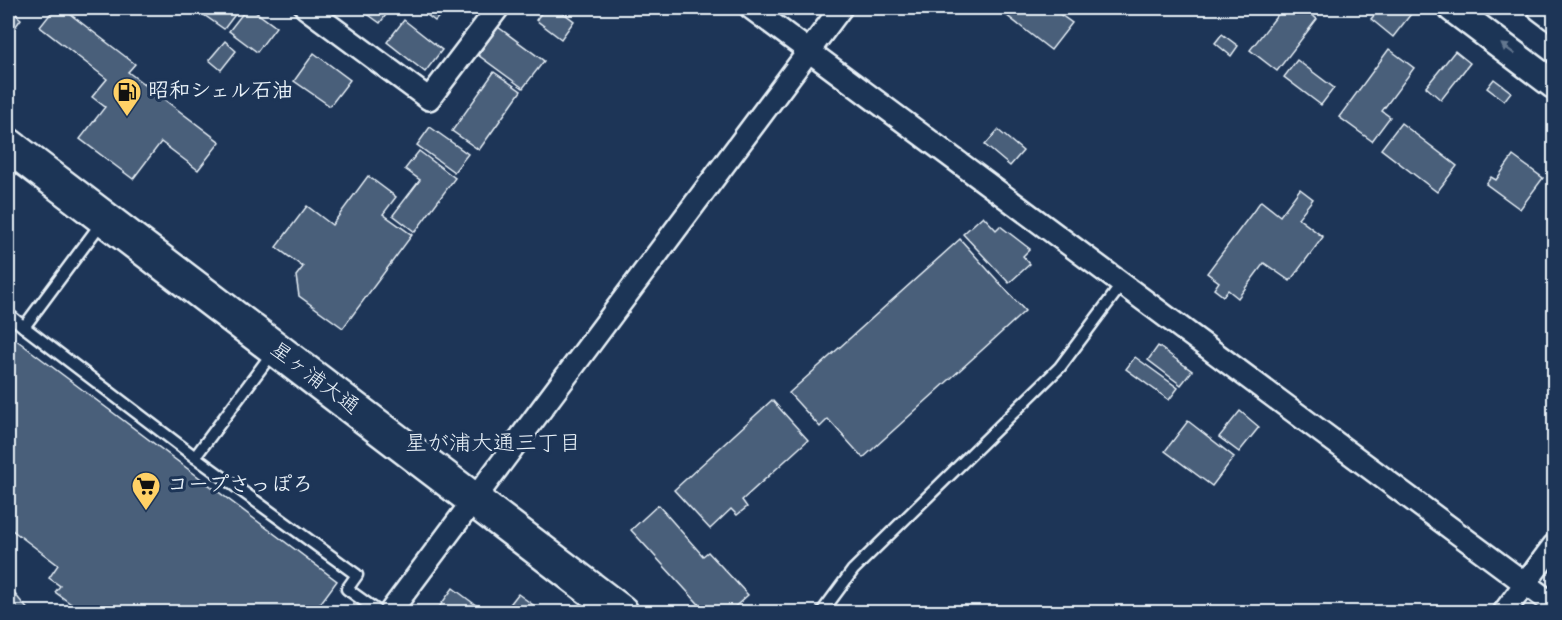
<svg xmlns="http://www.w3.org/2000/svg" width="1562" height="620" font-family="'Indie Flower','Klee One',sans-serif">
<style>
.building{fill:#495e7a;stroke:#e8f1f8;stroke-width:1.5}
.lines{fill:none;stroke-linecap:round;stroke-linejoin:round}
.service-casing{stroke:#e8f1f8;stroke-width:15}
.minor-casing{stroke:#e8f1f8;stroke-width:26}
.tertiary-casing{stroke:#e8f1f8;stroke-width:32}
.trunk-casing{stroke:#e8f1f8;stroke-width:38}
.service{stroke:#1d3557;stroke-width:10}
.minor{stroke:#1d3557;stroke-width:21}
.tertiary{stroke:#1d3557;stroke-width:27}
.trunk{stroke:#1d3557;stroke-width:33}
.oneway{fill:#64778f}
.labels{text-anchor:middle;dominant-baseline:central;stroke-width:6;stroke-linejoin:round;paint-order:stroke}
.poi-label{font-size:21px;font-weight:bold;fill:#e8f1f8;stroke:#1d3557;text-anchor:start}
.street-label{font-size:21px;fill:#e8f1f8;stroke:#1d3557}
.neighbourhood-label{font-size:22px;fill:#e8f1f8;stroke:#1d3557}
</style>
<rect width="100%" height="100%" fill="#1d3557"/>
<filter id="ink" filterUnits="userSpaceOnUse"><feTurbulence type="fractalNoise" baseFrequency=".0167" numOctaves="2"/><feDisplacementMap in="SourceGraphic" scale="12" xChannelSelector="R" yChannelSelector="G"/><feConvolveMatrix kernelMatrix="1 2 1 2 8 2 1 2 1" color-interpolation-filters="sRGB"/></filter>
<g filter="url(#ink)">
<g class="building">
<polygon points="8,8 21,19 8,37"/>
<polygon points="55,8 62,8 135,64 128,72 220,142 198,170 161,142 133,179 80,139 105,107 92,97 107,79 40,27"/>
<polygon points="194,8 240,8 224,29"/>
<polygon points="247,8 250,8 276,27 257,52 229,31"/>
<polygon points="359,8 391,8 380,23"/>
<polygon points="421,8 435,8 442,13 435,21 419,9"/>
<polygon points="545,8 557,8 574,21 561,39 536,20"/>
<polygon points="997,8 1051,8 1072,23 1051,50"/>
<polygon points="1283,8 1302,8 1317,19 1277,71 1250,50"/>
<polygon points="1380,8 1402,8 1411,14 1393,37 1371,19"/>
<polygon points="404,20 442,50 425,72 387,42"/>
<polygon points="498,27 544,61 523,88 478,55"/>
<polygon points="1222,34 1238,46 1231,56 1215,43"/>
<polygon points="225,41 236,51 221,70 209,60"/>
<polygon points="1389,49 1414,68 1382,111 1390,117 1372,141 1339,117"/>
<polygon points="1455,51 1470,63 1441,100 1426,87"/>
<polygon points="314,53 350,80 330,106 294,81"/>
<polygon points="1297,60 1334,88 1321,105 1284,77"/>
<polygon points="494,72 521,91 479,150 452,131"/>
<polygon points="1494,79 1511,92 1504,101 1487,88"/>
<polygon points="1401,123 1457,166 1437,192 1381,149"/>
<polygon points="430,127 468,154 454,172 417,145"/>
<polygon points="998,130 1023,151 1010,166 985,145"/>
<polygon points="419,151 455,178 415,232 393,215 420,180 405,169"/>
<polygon points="1513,156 1543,178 1520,209 1486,184 1491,177 1496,180"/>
<polygon points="368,176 396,197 383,214 412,235 343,328 299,296 296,276 303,267 276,247 307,206 332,225"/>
<polygon points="1300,189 1313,199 1298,218 1323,237 1290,281 1264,263 1238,298 1228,290 1223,296 1214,289 1219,282 1207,273 1261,201 1280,216"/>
<polygon points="983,216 996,230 1000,226 1030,249 1023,256 1030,264 1009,283 963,234"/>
<polygon points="960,239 1025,311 863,458 828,419 820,427 789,393"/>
<polygon points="11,336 337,581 314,612 82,612 55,592 60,586 49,578 58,565 8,527 8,340"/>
<polygon points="1158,346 1192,371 1181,385 1148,360"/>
<polygon points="1135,357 1178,388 1169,400 1126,369"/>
<polygon points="772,400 808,440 742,500 747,507 737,515 731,509 710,529 674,490"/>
<polygon points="1240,411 1259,427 1239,452 1219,437"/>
<polygon points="1188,421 1234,457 1212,486 1165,451"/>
<polygon points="658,505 703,556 708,552 748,595 729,612 706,612 631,530"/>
<polygon points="8,586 30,612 8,612"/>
<polygon points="453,588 485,612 446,612 439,607"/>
<polygon points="518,594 543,612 504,612"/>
</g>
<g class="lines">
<g class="service-casing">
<g id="service">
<polyline points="102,222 24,327 195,457 273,352"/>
<polyline points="8,314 24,327"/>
<polyline points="195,457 357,575 347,589 379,612"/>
<polyline points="822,612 853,570 1060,367 1122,284"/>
</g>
</g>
<g class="minor-casing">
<g id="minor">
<polyline points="306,8 429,99 498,8"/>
<polyline points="751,8 1554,605"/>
<polyline points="390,612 841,8"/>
<polyline points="1504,612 1554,545"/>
</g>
</g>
<g class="tertiary-casing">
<g id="tertiary">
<polyline points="1452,8 1554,85"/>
<polyline points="1542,8 1554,17"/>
</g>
</g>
<g class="trunk-casing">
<polyline id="trunk" points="8,145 621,612"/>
</g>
<use href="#service" class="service"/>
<use href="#minor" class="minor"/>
<use href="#tertiary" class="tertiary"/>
<use href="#trunk" class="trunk"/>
</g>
<defs><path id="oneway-solid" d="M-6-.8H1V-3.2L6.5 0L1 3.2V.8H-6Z" transform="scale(1.5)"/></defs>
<use class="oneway" href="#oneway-solid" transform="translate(1508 49) rotate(-143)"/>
</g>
<defs>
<g id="fuel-pin" transform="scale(1.5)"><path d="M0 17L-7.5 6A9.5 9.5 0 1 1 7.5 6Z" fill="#ffd166" stroke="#1d3557"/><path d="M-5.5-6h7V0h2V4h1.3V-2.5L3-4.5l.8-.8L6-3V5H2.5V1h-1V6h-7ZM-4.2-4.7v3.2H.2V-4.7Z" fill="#111"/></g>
<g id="supermarket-pin" transform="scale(1.5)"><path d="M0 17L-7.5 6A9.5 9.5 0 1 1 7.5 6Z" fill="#ffd166" stroke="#1d3557"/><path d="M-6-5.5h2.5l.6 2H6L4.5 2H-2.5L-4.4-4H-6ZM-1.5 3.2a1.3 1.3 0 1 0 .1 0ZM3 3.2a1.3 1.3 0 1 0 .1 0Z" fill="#111"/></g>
</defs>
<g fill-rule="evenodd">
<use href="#fuel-pin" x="127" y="92"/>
<use href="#supermarket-pin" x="146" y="486"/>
</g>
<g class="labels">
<g class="poi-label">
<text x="148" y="92">昭和シェル石油</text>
<text x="167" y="486">コープさっぽろ</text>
</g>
<g class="street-label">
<text transform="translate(314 379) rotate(37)">星ヶ浦大通</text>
</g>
<g class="neighbourhood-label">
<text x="493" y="445">星が浦大通三丁目</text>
</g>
</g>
<rect width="1562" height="620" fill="none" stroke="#1d3557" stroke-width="30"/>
<rect x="15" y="15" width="1532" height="590" fill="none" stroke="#e8f1f8" stroke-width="2" filter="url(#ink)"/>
</svg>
